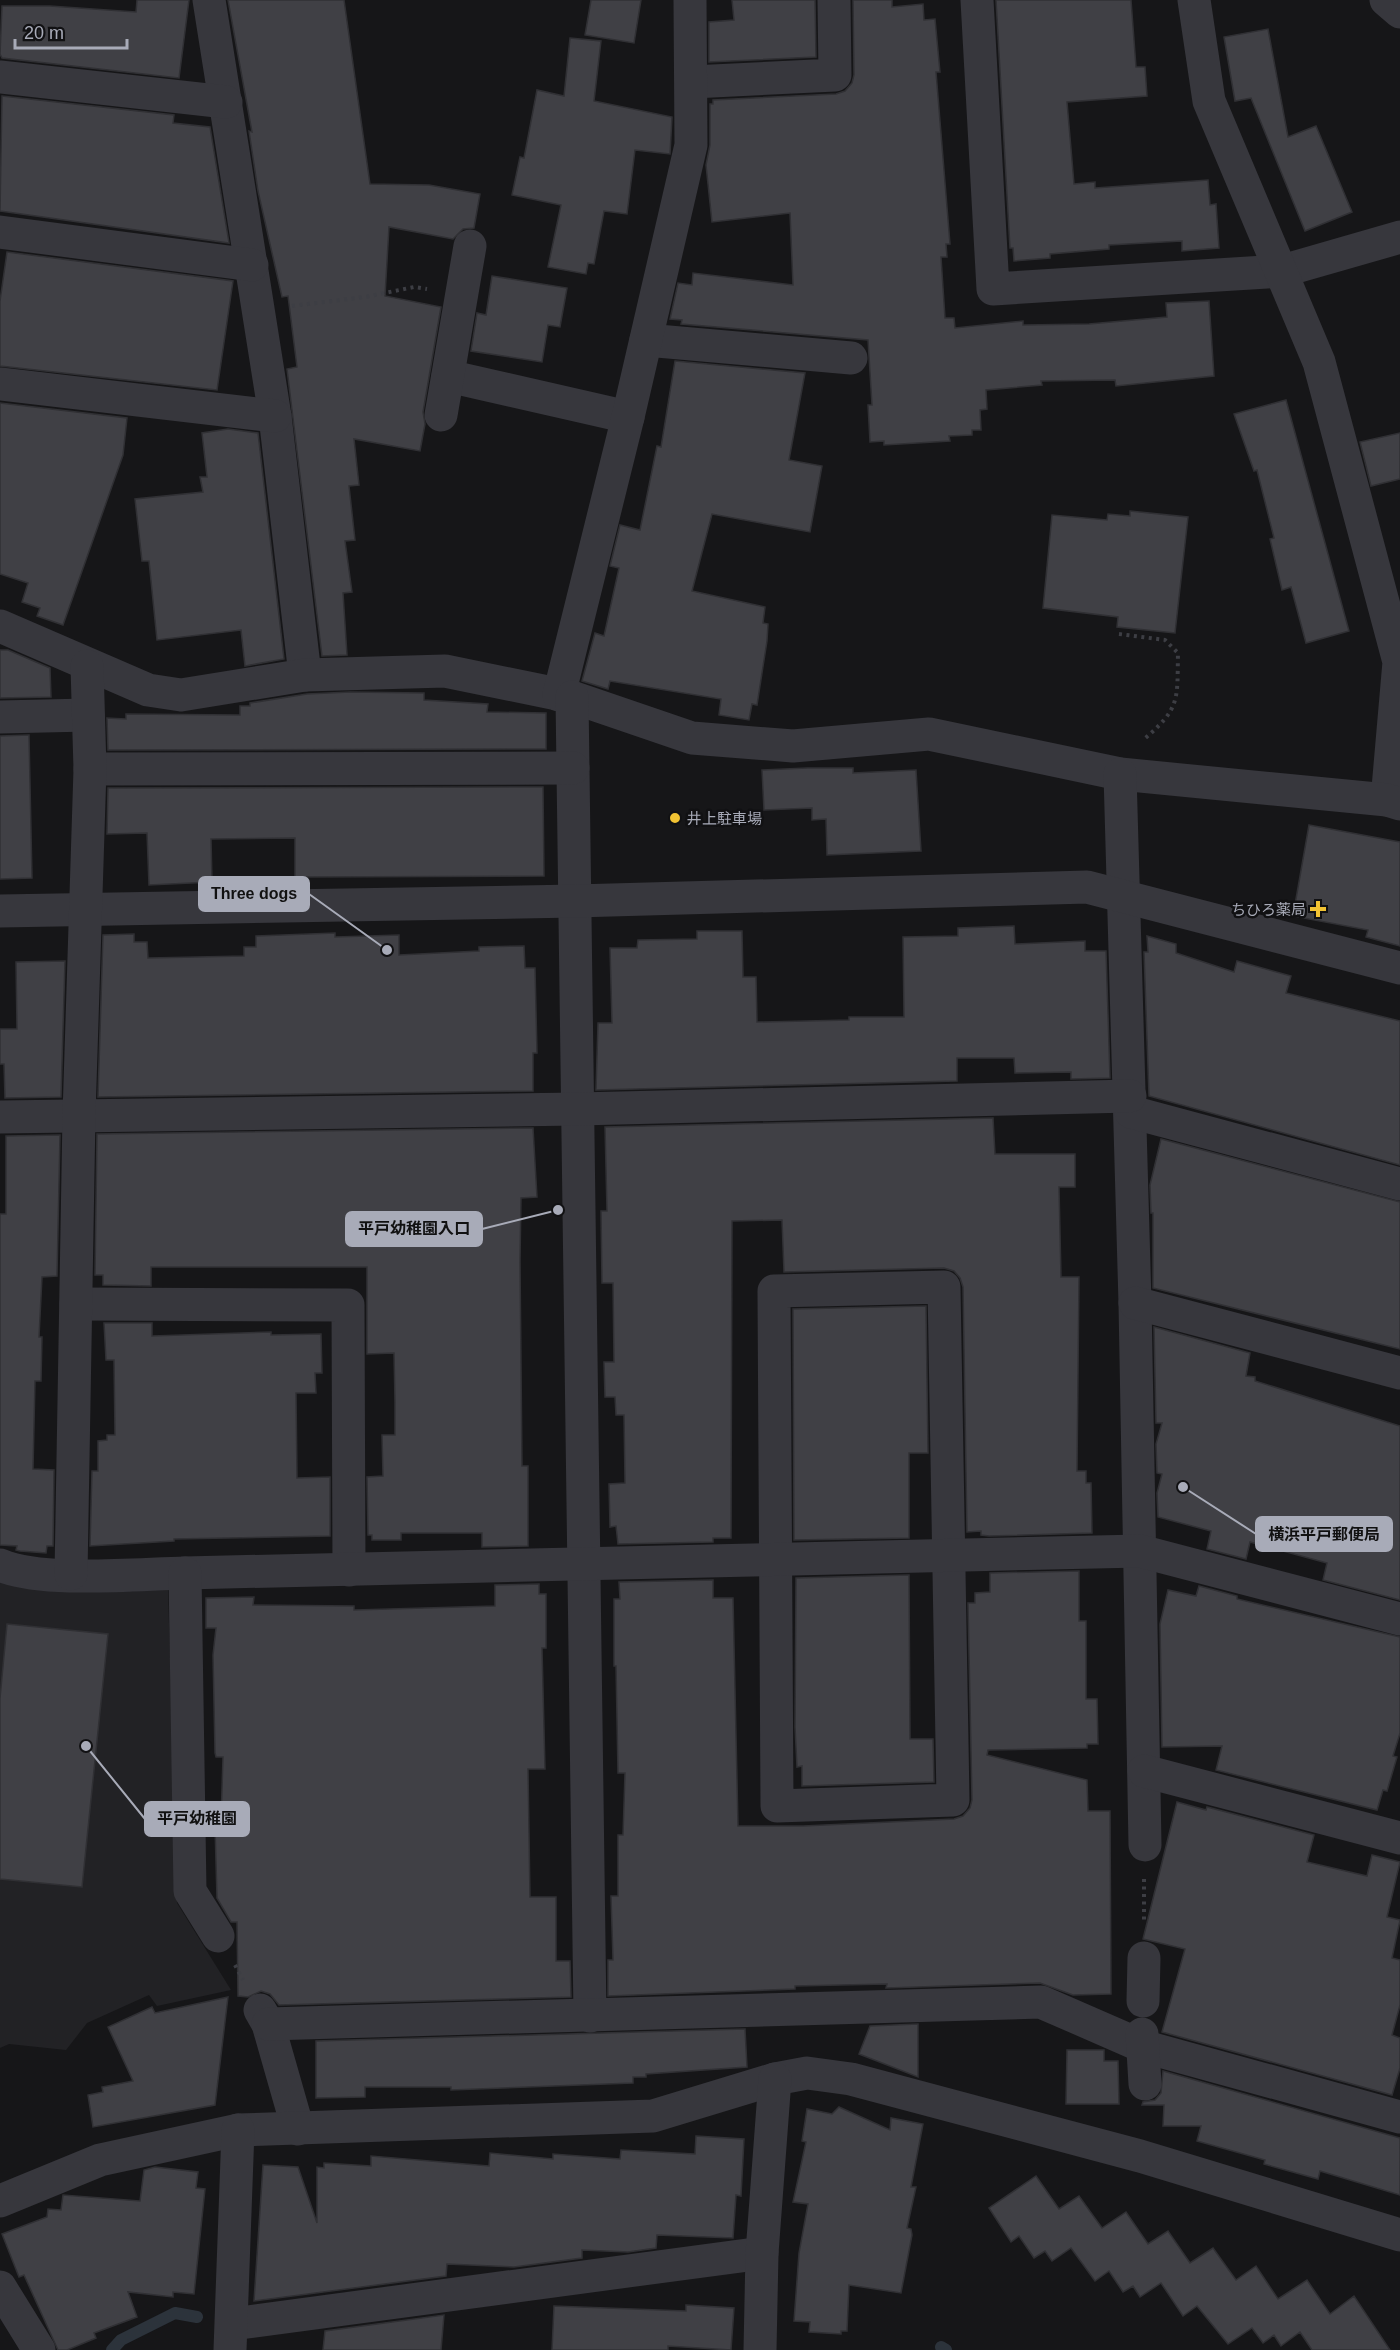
<svg xmlns="http://www.w3.org/2000/svg" width="1400" height="2350" font-family="Helvetica,'Noto Sans JP',sans-serif">
<style>
.built{fill:#222225}
.lines{fill:none;stroke-linecap:round;stroke-linejoin:round}
.stream{stroke:#2c333b;stroke-width:12}
.building{fill:#404045;stroke:#303034;stroke-width:1.5}
.path{stroke:#3d3e44;stroke-width:4;stroke-dasharray:3 4.5;stroke-linecap:butt}
.minor{stroke:#37373d;stroke-width:33}
.poi-dot{fill:#f2c333;stroke:#111113;stroke-width:2}
.labels{text-anchor:middle;dominant-baseline:central;stroke-width:5;stroke-linejoin:round;paint-order:stroke}
.poi-label{font-size:15px;fill:#a8abb8;stroke:#111113;text-anchor:start}
.leader{fill:none;stroke:#a8abb8;stroke-width:2}
.callout-dot{fill:#a8abb8;stroke:#111113;stroke-width:2}
.callout{fill:#a8abb8;stroke:#a8abb8;stroke-width:2}
.callout-label{font-size:16px;text-anchor:middle;font-weight:bold;fill:#111}
</style>
<rect width="100%" height="100%" fill="#161618"/>
<polygon class="built" points="0,1577 168,1589 177,1903 231,1990 157,2006 149,1995 87,2023 66,2050 9,2044 0,2048"/>
<g class="lines">
<g class="stream">
<polyline points="941,2347 946,2350"/>
<polyline points="112,2350 121,2340 175,2313 197,2317"/>
</g>
</g>
<g class="building">
<polygon points="137,0 189,0 179,78 2,58 0,54 2,6 50,6 136,12"/>
<polygon points="228,0 344,0 370,184 429,185 480,194 474,228 463,229 453,239 389,227 385,296 441,307 423,412 425,424 420,451 354,439 359,485 349,486 355,540 345,541 352,592 343,593 347,655 322,656 287,369 297,367 288,296 282,297 258,191 249,131 252,132"/>
<polygon points="591,0 641,0 634,43 585,35"/>
<polygon points="732,0 815,0 816,57 709,62 709,22 734,20"/>
<polygon points="853,0 892,0 892,7 923,4 924,20 935,19 940,72 936,72 950,244 946,244 947,257 941,257 945,318 954,318 955,328 1023,321 1023,325 1089,324 1167,317 1166,303 1209,301 1214,376 1116,386 1115,380 1041,381 1042,385 986,390 987,409 980,410 981,430 972,430 972,435 949,436 950,441 884,445 884,441 870,442 868,405 872,405 868,340 681,324 682,320 670,319 678,283 692,285 693,273 793,285 790,213 712,222 706,165 710,145 710,104 713,104 713,100 836,94 845,91 852,83 854,75"/>
<polygon points="996,0 1131,0 1136,67 1145,67 1147,96 1067,102 1074,184 1095,182 1095,188 1208,180 1210,205 1216,204 1219,248 1182,251 1182,241 1109,245 1109,249 1050,254 1050,258 1014,261 1013,248 1010,248"/>
<polygon points="1268,29 1288,137 1316,126 1352,212 1305,231 1251,98 1235,101 1224,37"/>
<polygon points="570,38 601,41 594,101 672,117 670,154 635,150 627,214 604,211 594,264 588,263 586,274 548,267 561,205 512,195 520,157 524,158 537,90 564,96"/>
<polygon points="2,96 174,115 173,123 210,127 229,243 0,211"/>
<polygon points="7,252 233,281 217,390 0,366 0,301"/>
<polygon points="492,276 567,288 560,327 548,325 542,362 471,351 477,313 486,315"/>
<polygon points="675,361 805,373 789,460 822,466 810,532 712,514 692,591 765,607 763,623 768,624 767,641 757,705 752,704 749,720 719,715 721,699 610,681 608,689 582,681 595,633 604,636 619,568 610,566 620,525 640,530 657,446 661,447"/>
<polygon points="1286,400 1349,631 1306,643 1291,587 1282,590 1270,539 1274,538 1257,470 1254,471 1234,414"/>
<polygon points="0,403 127,418 123,455 63,625 37,616 40,608 22,602 28,583 0,574"/>
<polygon points="228,429 258,433 284,659 245,666 241,630 157,640 149,561 142,561 135,499 203,492 200,477 207,477 202,433"/>
<polygon points="1400,433 1400,479 1371,486 1360,442"/>
<polygon points="1130,511 1188,517 1175,633 1117,627 1118,617 1043,608 1052,515 1107,520 1108,514 1130,516"/>
<polygon points="0,650 8,650 50,668 51,697 0,698"/>
<polygon points="350,692 424,693 424,700 488,704 487,712 546,713 546,749 108,750 107,718 126,719 126,714 240,715 240,706 250,706 250,703 307,694"/>
<polygon points="29,735 32,878 0,879 0,736"/>
<polygon points="807,768 853,768 853,773 916,770 921,851 827,855 826,819 812,820 812,808 764,810 762,770"/>
<polygon points="543,787 544,876 295,877 295,838 211,839 212,882 149,885 147,833 107,834 108,788"/>
<polygon points="1309,825 1400,842 1400,946 1366,937 1368,930 1293,916"/>
<polygon points="1014,926 1015,944 1085,941 1085,951 1106,951 1110,1078 1071,1079 1071,1072 1015,1073 1014,1058 957,1058 957,1081 596,1090 598,1023 612,1023 610,948 637,948 638,940 697,939 697,931 742,931 743,977 756,977 757,1022 849,1020 849,1017 904,1017 903,937 958,936 958,928"/>
<polygon points="335,933 335,937 399,935 399,955 479,951 479,947 524,946 525,968 535,968 537,1053 533,1053 533,1091 98,1097 103,935 134,934 134,942 147,942 148,958 244,956 244,947 256,947 256,936"/>
<polygon points="1147,936 1176,944 1176,953 1234,972 1237,961 1291,976 1286,993 1400,1021 1400,1165 1149,1096 1144,952 1148,952"/>
<polygon points="65,961 61,1097 5,1098 4,1064 0,1064 0,1029 17,1029 16,962"/>
<polygon points="993,1118 995,1154 1075,1154 1075,1187 1059,1187 1061,1277 1079,1277 1077,1471 1086,1471 1086,1483 1091,1483 1092,1533 989,1536 981,1535 981,1531 967,1532 963,1287 960,1278 954,1271 944,1268 784,1272 782,1220 732,1221 731,1538 713,1538 713,1542 618,1544 616,1526 610,1527 609,1484 625,1483 624,1415 616,1415 615,1397 605,1397 604,1362 614,1362 613,1283 602,1283 601,1211 607,1211 605,1127"/>
<polygon points="533,1128 537,1197 521,1198 520,1261 522,1466 528,1466 528,1546 482,1547 482,1533 401,1533 401,1540 372,1540 372,1535 368,1535 367,1477 383,1476 382,1435 395,1435 395,1403 394,1353 367,1354 367,1267 151,1267 151,1286 103,1285 103,1275 95,1275 97,1134"/>
<polygon points="60,1135 57,1276 42,1277 39,1337 42,1337 41,1381 35,1381 33,1469 54,1470 53,1546 47,1546 46,1553 20,1551 16,1550 17,1546 0,1545 0,1214 6,1214 6,1136"/>
<polygon points="1161,1139 1400,1202 1400,1349 1153,1288 1153,1213 1151,1213 1150,1185"/>
<polygon points="926,1306 928,1453 909,1453 909,1538 794,1540 793,1309"/>
<polygon points="104,1323 152,1323 152,1336 271,1332 271,1335 321,1334 322,1373 315,1373 316,1393 296,1393 297,1478 330,1477 330,1536 174,1539 174,1541 90,1546 92,1471 98,1471 98,1441 107,1440 107,1435 115,1435 114,1360 106,1360"/>
<polygon points="1154,1327 1250,1353 1246,1376 1255,1377 1255,1381 1400,1426 1400,1600 1323,1580 1327,1563 1250,1542 1246,1559 1207,1549 1211,1531 1158,1517 1157,1493 1162,1474 1157,1473 1156,1444 1162,1423 1156,1423"/>
<polygon points="1079,1571 1079,1621 1086,1621 1086,1699 1097,1699 1098,1744 1087,1744 1087,1748 988,1750 987,1755 1087,1780 1088,1811 1110,1811 1111,1994 1073,1995 1040,1983 886,1988 887,1984 795,1986 795,1989 608,1996 608,1960 613,1960 611,1896 618,1896 618,1835 623,1835 625,1773 618,1773 616,1666 614,1666 614,1599 620,1599 619,1582 713,1580 713,1598 733,1598 738,1826 803,1826 954,1819 963,1816 970,1808 972,1800 968,1603 975,1603 975,1593 990,1592 990,1573"/>
<polygon points="909,1575 910,1739 933,1739 934,1782 802,1786 802,1766 797,1767 795,1727 796,1578"/>
<polygon points="539,1584 539,1594 546,1594 546,1648 542,1648 545,1769 528,1769 530,1897 556,1897 556,1961 570,1961 571,1997 279,2005 270,1994 261,1991 248,1997 238,1996 237,1922 231,1922 217,1898 215,1827 217,1821 221,1821 223,1757 216,1757 215,1753 213,1655 216,1628 206,1628 206,1598 254,1597 253,1605 354,1606 354,1610 495,1606 495,1585"/>
<polygon points="1199,1586 1237,1596 1237,1599 1400,1637 1400,1733 1393,1756 1397,1757 1387,1791 1383,1790 1377,1810 1216,1770 1222,1746 1162,1747 1160,1624 1168,1590 1196,1596"/>
<polygon points="7,1624 108,1634 82,1887 0,1879 0,1698"/>
<polygon points="1177,1802 1206,1810 1207,1807 1314,1835 1307,1862 1367,1876 1372,1855 1400,1862 1387,1917 1400,1920 1392,1958 1400,1960 1400,2005 1392,2035 1400,2038 1400,2068 1392,2095 1162,2032 1185,1949 1143,1939"/>
<polygon points="228,1997 215,2105 93,2127 88,2095 103,2092 102,2087 133,2081 108,2027 152,2007 155,2013"/>
<polygon points="918,2024 918,2077 859,2054 870,2026"/>
<polygon points="745,2029 747,2067 646,2074 646,2077 633,2077 633,2083 451,2090 451,2087 365,2087 365,2097 316,2098 316,2041"/>
<polygon points="1067,2050 1104,2050 1104,2061 1118,2061 1119,2104 1066,2104"/>
<polygon points="1163,2071 1400,2138 1400,2195 1320,2171 1318,2179 1264,2164 1265,2160 1197,2141 1201,2126 1163,2126 1164,2105 1142,2105 1143,2102 1155,2100 1161,2093"/>
<polygon points="839,2107 890,2130 891,2118 923,2124 911,2187 916,2187 907,2228 911,2229 912,2235 901,2293 849,2285 847,2331 841,2331 841,2334 809,2332 810,2322 794,2321 799,2253 808,2204 793,2202 806,2142 802,2141 807,2109 832,2114"/>
<polygon points="696,2136 744,2139 741,2196 736,2195 733,2238 657,2235 656,2248 628,2252 582,2250 582,2258 514,2267 447,2264 446,2276 254,2301 263,2165 298,2167 317,2223 317,2167 324,2168 324,2163 371,2166 371,2156 489,2166 490,2153 553,2159 553,2154 620,2159 621,2150 695,2154"/>
<polygon points="155,2167 198,2172 196,2188 205,2189 194,2294 173,2292 173,2297 128,2292 137,2317 94,2333 96,2338 67,2350 58,2350 24,2275 19,2277 2,2234 47,2217 48,2209 61,2210 63,2195 140,2201 144,2170"/>
<polygon points="1036,2176 1059,2209 1079,2196 1102,2228 1126,2212 1148,2244 1168,2231 1190,2263 1213,2248 1236,2280 1256,2266 1278,2299 1307,2280 1330,2314 1354,2296 1390,2350 1312,2350 1300,2332 1281,2346 1274,2335 1263,2343 1252,2328 1228,2344 1197,2306 1183,2316 1161,2283 1140,2297 1133,2286 1123,2292 1109,2271 1095,2281 1071,2248 1052,2261 1045,2251 1034,2258 1019,2236 1011,2242 989,2208"/>
<polygon points="686,2305 734,2308 731,2350 668,2346 668,2350 552,2350 554,2306 686,2311"/>
<polygon points="444,2315 441,2350 323,2350 325,2331"/>
</g>
<g class="lines">
<g class="path">
<polyline points="292,306 365,297 414,287 427,289"/>
<path d="M1119,634L1165,640L1178,653C1177,700 1181,708 1143,740"/>
<polyline points="1144,1879 1144,1922"/>
<polyline points="235,1965 243,1980"/>
</g>
<g class="minor">
<polyline points="209,0 275,416 305,675"/>
<polyline points="977,0 993,289 1282,271 1400,237"/>
<polyline points="1194,0 1209,101 1319,362 1399,662 1387,800"/>
<polyline points="1386,0 1400,12"/>
<polyline points="0,77 226,102"/>
<polyline points="692,82 835,75 834,0"/>
<polyline points="0,232 252,265"/>
<polyline points="646,340 851,358"/>
<polyline points="448,376 628,417"/>
<polyline points="0,384 275,416"/>
<polyline points="441,415 470,246"/>
<polyline points="0,626 148,690 181,695 305,675 445,671 572,697 692,738 793,746 929,734 1120,774 1387,800 1400,804"/>
<polyline points="559,695 628,417 691,145 690,0"/>
<polyline points="572,697 590,2016"/>
<polyline points="0,717 88,715"/>
<polyline points="90,769 573,768"/>
<polyline points="1120,774 1135,1303 1145,1845"/>
<polyline points="0,911 575,901 1087,887 1400,968"/>
<polyline points="1131,1112 1400,1184"/>
<polyline points="0,1117 578,1109 1130,1096"/>
<polygon points="944,1287 953,1800 777,1806 774,1291"/>
<polyline points="1135,1303 1400,1373"/>
<polyline points="76,1304 348,1305 349,1570"/>
<path d="M0,1565C42,1583 136,1574 185,1573L1140,1551L1400,1619"/>
<polyline points="185,1573 190,1891 218,1936"/>
<polyline points="71,1574 79,1115 90,769 87,666"/>
<polyline points="1144,1771 1400,1838"/>
<polyline points="1143,2001 1144,1958"/>
<polyline points="260,2010 268,2024 298,2129"/>
<polyline points="268,2024 1041,2002 1142,2046 1400,2117"/>
<polyline points="1142,2034 1145,2084"/>
<polyline points="0,2201 100,2160 238,2130 653,2116 775,2079 807,2073 851,2079 1140,2156 1400,2235"/>
<polyline points="0,2287 39,2350"/>
<polyline points="232,2324 762,2253"/>
<polyline points="230,2350 238,2130"/>
<polyline points="760,2350 762,2253 775,2079"/>
</g>
</g>
<g class="poi-dot">
<circle cx="675" cy="818" r="6"/>
<path d="M1315 900h6v6h6v6h-6v6h-6v-6h-6v-6h6z"/>
</g>
<g class="labels">
<g class="poi-label">
<text x="687" y="818">井上駐車場</text>
<text x="1306" y="909" text-anchor="end">ちひろ薬局</text>
</g>
</g>
<path class="leader" d="M387 950L309 894M558 1210L482 1229M1183 1487L1256 1534M86 1746L145 1819"/>
<g class="callout-dot">
<circle cx="387" cy="950" r="6"/>
<circle cx="558" cy="1210" r="6"/>
<circle cx="1183" cy="1487" r="6"/>
<circle cx="86" cy="1746" r="6"/>
</g>
<g class="callout">
<rect x="199" y="877" width="110" height="34" rx="6"/>
<rect x="346" y="1212" width="136" height="34" rx="6"/>
<rect x="1256" y="1517" width="136" height="34" rx="6"/>
<rect x="145" y="1802" width="104" height="34" rx="6"/>
</g>
<g class="callout-label">
<text x="254" y="899">Three dogs</text>
<text x="414" y="1234">平戸幼稚園入口</text>
<text x="1324" y="1540">横浜平戸郵便局</text>
<text x="197" y="1824">平戸幼稚園</text>
</g>
<path d="M15 39v9h112v-9" fill="none" stroke="#a8abb8" stroke-width="3"/>
<text x="24" y="39" font-size="18" fill="#a8abb8" stroke="#111113" stroke-width="4.5" paint-order="stroke">20 m</text>
</svg>
